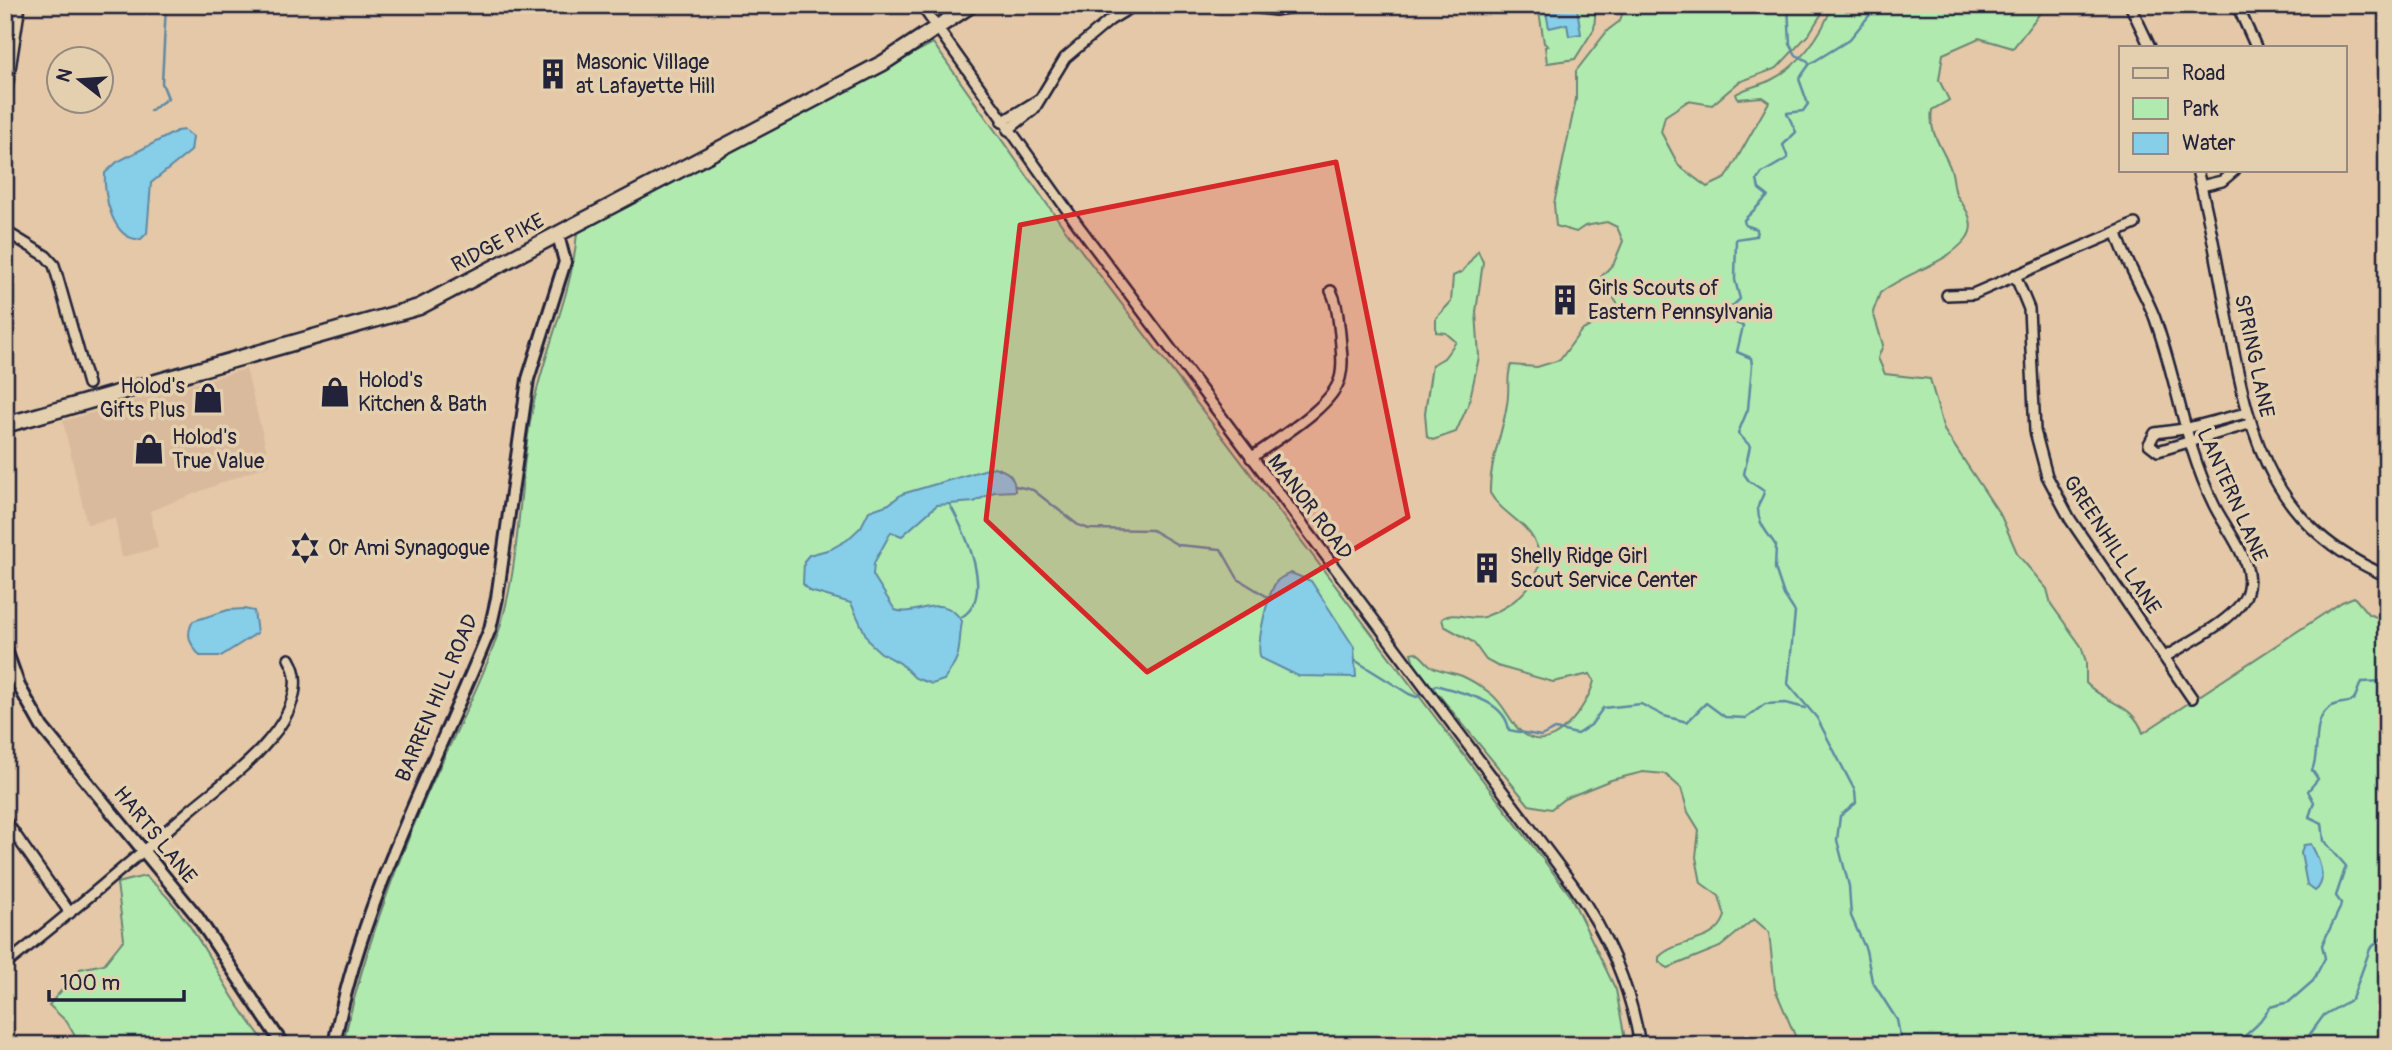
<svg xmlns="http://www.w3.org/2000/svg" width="2392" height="1050" font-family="Pangolin,sans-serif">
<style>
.built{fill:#d9ba9d}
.green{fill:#b1eaae;stroke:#6a8674;stroke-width:2}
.water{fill:#87cee8;stroke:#5f89a3;stroke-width:2}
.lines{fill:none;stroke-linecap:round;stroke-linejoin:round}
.stream{stroke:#5f89a3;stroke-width:2.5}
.minor-casing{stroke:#22223b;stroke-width:14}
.tertiary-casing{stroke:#22223b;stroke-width:16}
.primary-casing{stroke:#22223b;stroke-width:19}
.minor{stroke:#e4d0ae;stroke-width:9}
.tertiary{stroke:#e4d0ae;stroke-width:10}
.primary{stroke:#e4d0ae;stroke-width:14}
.marked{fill:#d62828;fill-opacity:0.2;stroke:#d62828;stroke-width:5;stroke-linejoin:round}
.labels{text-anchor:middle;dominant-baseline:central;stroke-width:7;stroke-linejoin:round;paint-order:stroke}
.poi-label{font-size:21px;fill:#22223b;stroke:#e4d0ae;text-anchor:start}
.street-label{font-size:21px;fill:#22223b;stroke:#e4d0ae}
</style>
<rect width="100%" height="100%" fill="#e4c8a7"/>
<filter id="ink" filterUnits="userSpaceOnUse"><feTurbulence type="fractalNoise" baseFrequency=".0143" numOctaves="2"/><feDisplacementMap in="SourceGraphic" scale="14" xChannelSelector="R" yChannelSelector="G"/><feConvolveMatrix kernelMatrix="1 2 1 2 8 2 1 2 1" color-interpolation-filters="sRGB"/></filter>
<g filter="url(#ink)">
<polygon class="built" points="246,369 270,464 150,511 158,548 122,557 115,518 87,524 63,421"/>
<g class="green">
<polygon points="1538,5 1596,5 1594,29 1575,59 1547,63 1545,47 1548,46 1544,43"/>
<path d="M1625,5H1827L1809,34L1777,68L1739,82L1712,105L1688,101L1665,116L1661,132L1679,166L1707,187L1726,178L1769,102L1762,97L1738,99L1736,94C1747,87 1759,86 1771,80C1798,67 1823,34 1832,5H2068L2061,10L2041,12L2013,48L1979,38L1943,54L1939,80L1949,100L1932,110C1928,134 1944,149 1951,170C1954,177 1953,189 1957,196C1965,207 1978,224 1966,239C1945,265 1906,272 1880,293L1873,312L1883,345L1878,358L1885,374L1930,379L1944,430L2001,516L2018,555L2047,589L2051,604L2081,646L2086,662V683C2105,704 2133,703 2143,733L2342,602L2354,597L2368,614L2387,621V699L2380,719L2387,745V1045H1799L1775,989L1769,932L1754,919L1720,947L1668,968L1659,962V957C1679,937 1715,946 1725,916L1719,896L1701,883L1696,857L1699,830L1688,812L1681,788L1665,774L1643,772L1611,780L1564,799L1551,809L1529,805L1415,666L1411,653L1415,652C1422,655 1425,662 1431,666C1441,672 1452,672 1462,676C1471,680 1482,687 1490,693C1506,705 1510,725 1524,734C1554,756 1588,705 1594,681L1590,674L1553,682L1497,666L1486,660L1473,642L1444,626L1442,619C1454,610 1470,621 1484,617C1514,607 1554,575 1534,540C1524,521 1501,513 1490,493C1489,463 1503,433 1507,404C1510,390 1506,377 1511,365L1537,367L1560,360L1581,331L1614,313L1618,305L1601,277L1614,263L1623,241L1617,227L1607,222L1585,226L1576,232L1556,226L1554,204L1576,99V71L1608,30L1620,21Z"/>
<path d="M933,43L1064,228L1570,895L1616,990L1626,1045H343C361,962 391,877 425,799C447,748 475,698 494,645C522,571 517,488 532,411C544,350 573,293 577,232Z"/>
<polygon points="1478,251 1483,262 1476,312 1479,357 1469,403 1456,432 1433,440 1427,437 1425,413 1432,365 1444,358 1456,342 1446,333 1436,332 1436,318 1451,302 1453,276 1462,272"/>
<path d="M145,876C183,906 205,951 229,991C240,1010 254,1027 267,1045H80L67,1022L49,1005L80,969L104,964L124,939L117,883Z"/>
</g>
<g class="water">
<polygon points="1577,8 1581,34 1569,36 1567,24 1549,28 1546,12"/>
<path d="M184,130L193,137L191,151L151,183L147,233L141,239C113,242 103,195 105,173L117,162L177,131Z"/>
<path d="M994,467C1008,471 1015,476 1015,491L994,492L974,502L937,505L902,536L891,532L874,563L873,575L895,610C917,618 941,590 962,621C957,652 964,651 944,680L932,684L915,678L900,663L881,653L869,642L851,603L810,591L803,584L804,561L809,555L831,549L847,540L861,527L869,511L889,504L902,494Z"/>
<path d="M1291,573L1311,581L1354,647L1356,677L1298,676L1261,658C1255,647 1268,592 1277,581C1281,577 1287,575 1291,573Z"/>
<path d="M244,609L254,611L257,633L221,656H200C190,644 185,635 193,621L228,610Z"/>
<path d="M2311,844C2318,857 2329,881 2315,891L2307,885L2301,853L2304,845Z"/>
</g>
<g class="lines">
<g class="stream">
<path d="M1788,5L1790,44L1796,55L1808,61L1809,65L1799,79L1808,104L1803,111L1787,113L1796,132L1783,145L1788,158L1762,173L1757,180L1759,189L1768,196L1744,220L1745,225L1757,229L1756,236L1736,239L1735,280L1740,299L1725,313L1727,319L1743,326L1737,352L1751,358L1752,365L1748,409L1738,433L1750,446L1744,474L1749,481L1764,491C1764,497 1759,500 1758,507C1757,524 1769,534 1776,546L1775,568L1784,595L1795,612L1788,684L1817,718L1855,791L1856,803L1840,816L1837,840L1849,886L1851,916L1866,950L1872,981L1897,1020L1902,1045"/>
<polyline points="1810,64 1849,40 1878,5"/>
<polyline points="150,111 168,98 162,83 166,5"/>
<polyline points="1015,486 1033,490 1078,525 1089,529 1152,530 1178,545 1221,549 1238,579 1271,599"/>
<path d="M950,505C965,532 997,598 960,618"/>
<polyline points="1356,661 1409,694 1417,697 1425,692"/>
<path d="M1431,689L1436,685C1461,693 1505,699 1509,730L1541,736L1555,729L1577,734L1591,725L1603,708L1641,704L1664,716L1687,722L1706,703L1725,717L1746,718L1765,704L1786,703L1805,708"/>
<path d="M2235,1045L2257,1025L2270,1007L2289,1002L2313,981L2325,958L2322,945L2340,908L2341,903L2336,896L2346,866L2324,841L2322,823L2309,817L2314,802L2308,791L2318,779L2312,770C2321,752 2310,718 2332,706C2338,702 2347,704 2354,700L2361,682L2387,681"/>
<polyline points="2302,1045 2324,1015 2352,999 2370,949 2387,933"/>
</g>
<g class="minor-casing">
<g id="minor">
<path d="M921,5L1080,228L1573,885C1608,935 1630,985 1640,1045"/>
<polyline points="1236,5 1275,10 1304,5"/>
<polyline points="2130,5 2150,47"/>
<polyline points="2237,5 2256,47"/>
<polyline points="5,101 20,5"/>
<polyline points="1002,122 1038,100"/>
<polyline points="1008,130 1034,109 1065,58 1110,20 1135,5"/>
<path d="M2197,170C2211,223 2220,278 2230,332C2251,443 2273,527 2387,576"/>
<polyline points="2201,186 2222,181 2235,170"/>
<polyline points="5,231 46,256 54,265 88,384"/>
<path d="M2117,233C2125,262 2143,288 2154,316C2177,379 2184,444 2214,505C2226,530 2256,563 2247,592C2240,618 2187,643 2165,657"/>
<polyline points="2015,275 2029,309 2035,431 2047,476 2070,519 2192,698"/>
<polyline points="1947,295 1973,294 2135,224"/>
<polyline points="2246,413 2184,429 2155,433 2149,444 2158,451 2249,424"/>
<path d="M1251,458C1276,439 1332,408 1340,378C1344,364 1341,349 1340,334C1338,320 1338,304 1331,291"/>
<polyline points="5,820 70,913"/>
<path d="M5,965C68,915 129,864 189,811C215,789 247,767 269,740C288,718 305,685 289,659"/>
</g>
</g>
<g class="tertiary-casing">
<g id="tertiary">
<polyline points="5,647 19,686 42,727 196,915 283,1045"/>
<path d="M334,1045C361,899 435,766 490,629L497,598L528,379L565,262L558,235"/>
</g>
</g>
<g class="primary-casing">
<polyline id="primary" points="5,425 419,307 883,63 971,5"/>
</g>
<use href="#minor" class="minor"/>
<use href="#tertiary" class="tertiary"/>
<use href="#primary" class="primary"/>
</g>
</g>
<path class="marked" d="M1336,162L1408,517L1147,672L986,520L1020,225Z"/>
<defs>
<g id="building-bare" transform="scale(2.415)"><path d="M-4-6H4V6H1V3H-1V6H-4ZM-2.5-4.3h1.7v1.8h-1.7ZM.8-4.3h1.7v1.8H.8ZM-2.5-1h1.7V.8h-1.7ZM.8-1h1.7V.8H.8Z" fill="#22223b" stroke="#e4d0ae" stroke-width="2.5" paint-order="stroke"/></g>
<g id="shop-bare" transform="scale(2.415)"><path d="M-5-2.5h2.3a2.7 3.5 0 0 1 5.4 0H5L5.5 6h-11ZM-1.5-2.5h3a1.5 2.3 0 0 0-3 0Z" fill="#22223b" stroke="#e4d0ae" stroke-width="2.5" paint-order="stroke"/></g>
<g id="synagogue-bare" transform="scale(2.415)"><path d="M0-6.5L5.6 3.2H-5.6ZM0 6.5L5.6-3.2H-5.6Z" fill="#22223b" stroke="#e4d0ae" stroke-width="2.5" paint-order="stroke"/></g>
</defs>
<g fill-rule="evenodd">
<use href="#building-bare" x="553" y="74"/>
<use href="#building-bare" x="1565" y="300"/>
<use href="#shop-bare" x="335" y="392"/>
<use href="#shop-bare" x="208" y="398"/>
<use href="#shop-bare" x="149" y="449"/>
<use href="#synagogue-bare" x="305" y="548"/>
<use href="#building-bare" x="1487" y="568"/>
</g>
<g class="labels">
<g class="poi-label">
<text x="576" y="62">Masonic Village<tspan x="576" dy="24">at Lafayette Hill</tspan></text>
<text x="1588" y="288">Girls Scouts of<tspan x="1588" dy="24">Eastern Pennsylvania</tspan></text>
<text x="358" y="380">Holod's<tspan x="358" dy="24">Kitchen &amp; Bath</tspan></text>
<text x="185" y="386" text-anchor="end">Holod's<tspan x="185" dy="24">Gifts Plus</tspan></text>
<text x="172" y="437">Holod's<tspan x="172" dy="24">True Value</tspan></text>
<text x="328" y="548">Or Ami Synagogue</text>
<text x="1510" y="556">Shelly Ridge Girl<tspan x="1510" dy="24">Scout Service Center</tspan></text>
</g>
<g class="street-label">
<text transform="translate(498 243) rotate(-28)">RIDGE PIKE</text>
<text transform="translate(2254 356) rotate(78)">SPRING LANE</text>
<text transform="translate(2232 495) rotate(66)">LANTERN LANE</text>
<text transform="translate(1310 507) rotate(53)">MANOR ROAD</text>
<text transform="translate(2112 545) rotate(57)">GREENHILL LANE</text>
<text transform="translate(437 698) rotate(-67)">BARREN HILL ROAD</text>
<text transform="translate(155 835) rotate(51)">HARTS LANE</text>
</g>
</g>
<rect width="2392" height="1050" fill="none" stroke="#e4d0ae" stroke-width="28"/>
<rect x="14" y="14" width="2364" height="1022" fill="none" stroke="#22223b" stroke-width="2.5" filter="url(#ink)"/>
<rect x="2119" y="46" width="228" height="126" fill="#e4d0ae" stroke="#968a80" stroke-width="2"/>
<rect x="2133" y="68" width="35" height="10" fill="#e4d0ae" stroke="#968a80" stroke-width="2"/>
<text x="2182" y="80" font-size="21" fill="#22223b">Road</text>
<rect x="2133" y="98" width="35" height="21" fill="#b1eaae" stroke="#968a80" stroke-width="2"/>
<text x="2182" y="116" font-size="21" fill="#22223b">Park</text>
<rect x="2133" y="133" width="35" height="21" fill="#87cee8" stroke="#968a80" stroke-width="2"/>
<text x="2182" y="150" font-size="21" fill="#22223b">Water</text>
<g transform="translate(80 80) rotate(287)"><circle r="33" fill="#e4d0ae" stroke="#968a80" stroke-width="2"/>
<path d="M0-5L12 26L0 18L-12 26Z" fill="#22223b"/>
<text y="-10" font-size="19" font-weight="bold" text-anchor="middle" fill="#22223b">N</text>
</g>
<path d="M49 990v10h135v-10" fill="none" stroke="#22223b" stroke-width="3.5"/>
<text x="60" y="990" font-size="21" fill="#22223b" stroke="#e4d0ae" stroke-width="5" paint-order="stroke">100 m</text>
</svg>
